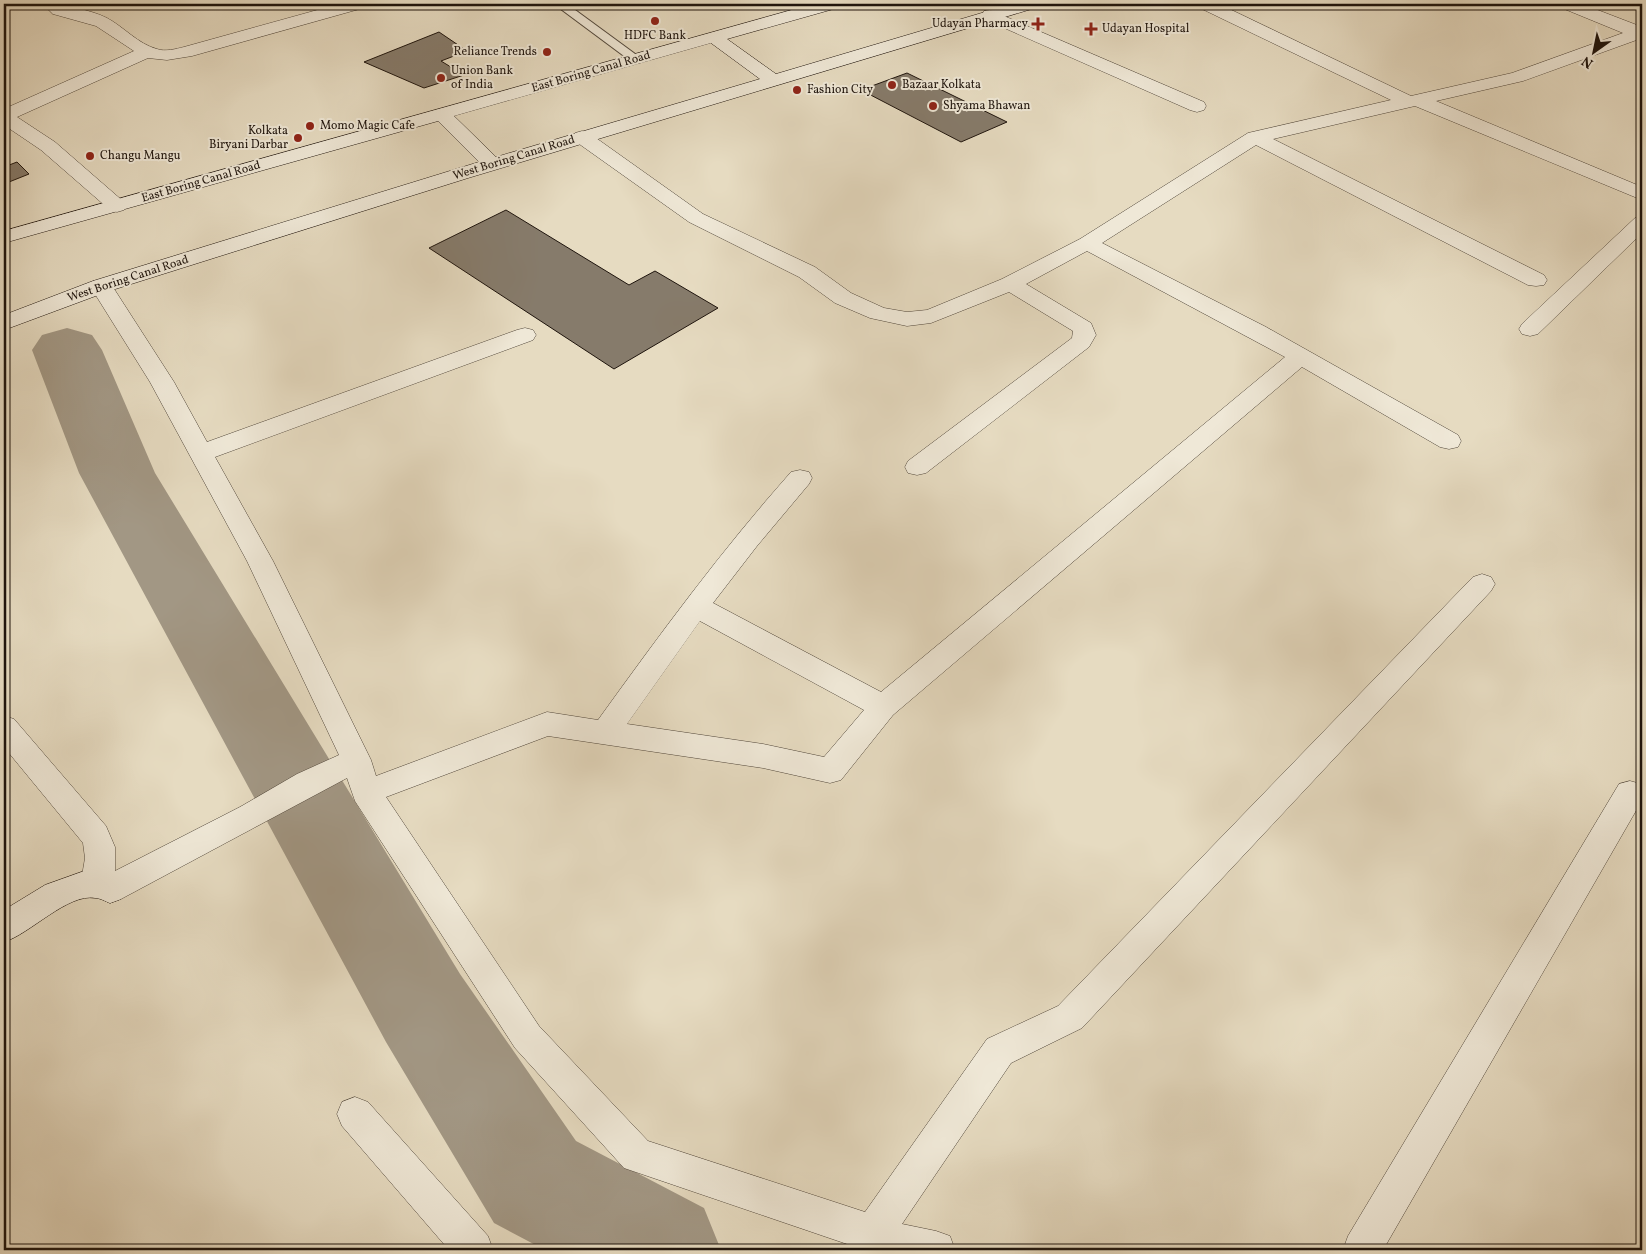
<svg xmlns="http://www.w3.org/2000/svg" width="1646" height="1254" font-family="Vollkorn,serif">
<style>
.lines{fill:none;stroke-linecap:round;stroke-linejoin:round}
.river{fill:#a29784;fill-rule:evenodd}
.building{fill:#867b6b;stroke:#1e140d}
.lane-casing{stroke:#50463a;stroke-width:2}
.street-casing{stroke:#50463a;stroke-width:1}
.secondary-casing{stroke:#1e140d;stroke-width:1}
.lane{fill:#efe8d7;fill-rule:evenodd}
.street{fill:#efe8d7;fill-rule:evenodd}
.secondary{fill:#efe8d7;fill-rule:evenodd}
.poi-dot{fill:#8f2418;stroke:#efe8d7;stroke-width:2}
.labels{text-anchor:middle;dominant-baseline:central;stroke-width:4;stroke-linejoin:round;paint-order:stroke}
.far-poi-label{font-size:12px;fill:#1e140d;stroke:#efe8d7;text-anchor:start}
.far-street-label{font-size:12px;fill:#1e140d;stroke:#efe8d7}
</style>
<rect width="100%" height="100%" fill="#e6dbc1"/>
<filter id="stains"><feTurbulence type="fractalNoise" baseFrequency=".004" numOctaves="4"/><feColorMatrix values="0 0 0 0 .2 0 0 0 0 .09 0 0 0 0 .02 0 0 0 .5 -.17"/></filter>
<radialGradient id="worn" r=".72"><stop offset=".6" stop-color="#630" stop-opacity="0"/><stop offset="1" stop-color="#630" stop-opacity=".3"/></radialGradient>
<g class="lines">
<polygon class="river" points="67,328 92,335 102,350 155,473 460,974 576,1141 704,1208 721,1250 545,1250 494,1223 386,1042 79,473 32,350 42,335"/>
</g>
<g class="building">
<polygon points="439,32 467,51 441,61 464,75 424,88 364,62"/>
<polygon points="907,73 1007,122 961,142 861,90"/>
<polygon points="17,162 29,174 4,184 4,167"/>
<polygon points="506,210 629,285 655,271 718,308 614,369 429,248"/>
</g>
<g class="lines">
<g class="lane-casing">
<polygon id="lane" points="554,4 567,4 642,59 636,63 632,62"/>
</g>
<g class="street-casing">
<g id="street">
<path d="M43,4C60,4 92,10 107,18C124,27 138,44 157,49C165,52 176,49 184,47L339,4H365L363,8L192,56L167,60L148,58L17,117L55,142L124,202L127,206L124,210L117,212L110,210L41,150L4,125V109L134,51L96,26L53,14Z"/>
<path d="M791,4H810L816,10L814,14C805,16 796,12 791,4Z"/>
<path d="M1198,4H1219L1411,96L1512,73L1623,33L1562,8L1560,4H1582L1642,27V38L1523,81L1436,101L1642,187V200L1415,106L1273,139L1544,275L1547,280L1544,285L1536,286L1528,285L1256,145L1102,243L1266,327L1458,435L1461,441L1458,447L1449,449L1440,447L1302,367L893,715L841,780L830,783L763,768L548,736L386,797L539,1026L648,1141L865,1212L987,1039L1058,1006L1473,577L1482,574L1491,577L1495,584L1491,591L1082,1028L1011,1063L902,1224L936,1231L950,1236L955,1250H849L850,1245L624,1168L515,1048L355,801L347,778L121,899L110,903L86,892L81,882L85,858L83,843L4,747V716L14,719L106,826L115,847V871L240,807L297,774L339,755L247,561L150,382L90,286L93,281L101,280L109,281L174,382L207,442L517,330L525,328L533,330L536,335L533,340L215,457L273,561L371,760L376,776L547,712L598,720C660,634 721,551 791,472L800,470L809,472L812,478L809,484L757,546L713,603L881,692L1285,357L1087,251L1026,284L1091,323L1096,335L1089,347L926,473L917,475L908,473L905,467L908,461L1072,338L1073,331L1009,292L931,323L907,326L870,318L835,303L799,277L689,222L575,141L572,137L575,133L582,131L589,133L703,214L815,267L851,293L884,308L907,312L927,310L1002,279L1080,239L1248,133L1391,100L1200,8ZM700,621L864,710L824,757L763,744L627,724Z"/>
<polygon points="990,10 1204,102 1206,106 1204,110 1197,112 1190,110 984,19 982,15 984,11"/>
<polygon points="1642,216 1642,233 1538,334 1530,336 1522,334 1519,329 1522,324 1635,218"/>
<polygon points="1630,781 1641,784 1642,799 1641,802 1383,1250 1343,1250 1348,1236 1619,784"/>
<polygon points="355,1097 368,1102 488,1236 493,1250 449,1250 342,1126 337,1114 342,1102"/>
</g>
</g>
<g class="secondary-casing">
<g id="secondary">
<path d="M813,4H839L837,8L727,39L776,74L1012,4H1037L1035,8L468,178L109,291L4,330V315L93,281L479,162L438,121L4,243V231ZM711,43L760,79L496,157L454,116Z"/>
<path d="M87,870H100L121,879L126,889L121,899L110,903C105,901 100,898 95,898C68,893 30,934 4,942V910L45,885Z"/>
</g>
</g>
<use href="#lane" class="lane"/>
<use href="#street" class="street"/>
<use href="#secondary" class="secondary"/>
</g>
<g class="poi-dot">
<circle cx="655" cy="21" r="5"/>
<path d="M1035.5 16.5h5v5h5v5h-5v5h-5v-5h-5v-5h5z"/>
<path d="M1088.5 21.5h5v5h5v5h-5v5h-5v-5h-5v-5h5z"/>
<circle cx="547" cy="52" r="5"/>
<circle cx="441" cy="78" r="5"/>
<circle cx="892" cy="85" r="5"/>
<circle cx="797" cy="90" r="5"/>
<circle cx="933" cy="106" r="5"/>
<circle cx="310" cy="126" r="5"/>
<circle cx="298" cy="138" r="5"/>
<circle cx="90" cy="156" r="5"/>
</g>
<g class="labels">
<g class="far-poi-label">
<text x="1028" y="24" text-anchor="end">Udayan Pharmacy</text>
<text x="1102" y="29">Udayan Hospital</text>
<text x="655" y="36" text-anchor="middle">HDFC Bank</text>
<text x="537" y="52" text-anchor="end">Reliance Trends</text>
<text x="451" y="71">Union Bank<tspan x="451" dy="14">of India</tspan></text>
<text x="902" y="85">Bazaar Kolkata</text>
<text x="807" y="90">Fashion City</text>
<text x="943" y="106">Shyama Bhawan</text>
<text x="320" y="126">Momo Magic Cafe</text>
<text x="288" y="131" text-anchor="end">Kolkata<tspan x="288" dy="14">Biryani Darbar</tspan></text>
<text x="100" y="156">Changu Mangu</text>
</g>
<g class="far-street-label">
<text transform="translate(591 72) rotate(-16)">East Boring Canal Road</text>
<text transform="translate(514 158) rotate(-17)">West Boring Canal Road</text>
<text transform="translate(201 182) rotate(-16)">East Boring Canal Road</text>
<text transform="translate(128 279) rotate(-18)">West Boring Canal Road</text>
</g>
</g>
<rect width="1646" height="1254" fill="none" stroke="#e6dbc1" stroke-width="20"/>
<rect x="5" y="5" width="1636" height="1244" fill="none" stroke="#1e140d" stroke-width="2.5"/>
<rect x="10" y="10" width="1626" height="1234" fill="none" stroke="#1e140d"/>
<g transform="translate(1594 52) rotate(213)" stroke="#efe8d7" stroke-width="4" paint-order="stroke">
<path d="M0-4L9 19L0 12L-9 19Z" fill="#1e140d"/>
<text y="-8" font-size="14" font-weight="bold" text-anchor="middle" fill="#1e140d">N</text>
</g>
<rect width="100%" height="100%" filter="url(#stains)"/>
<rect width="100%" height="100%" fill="url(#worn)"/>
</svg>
